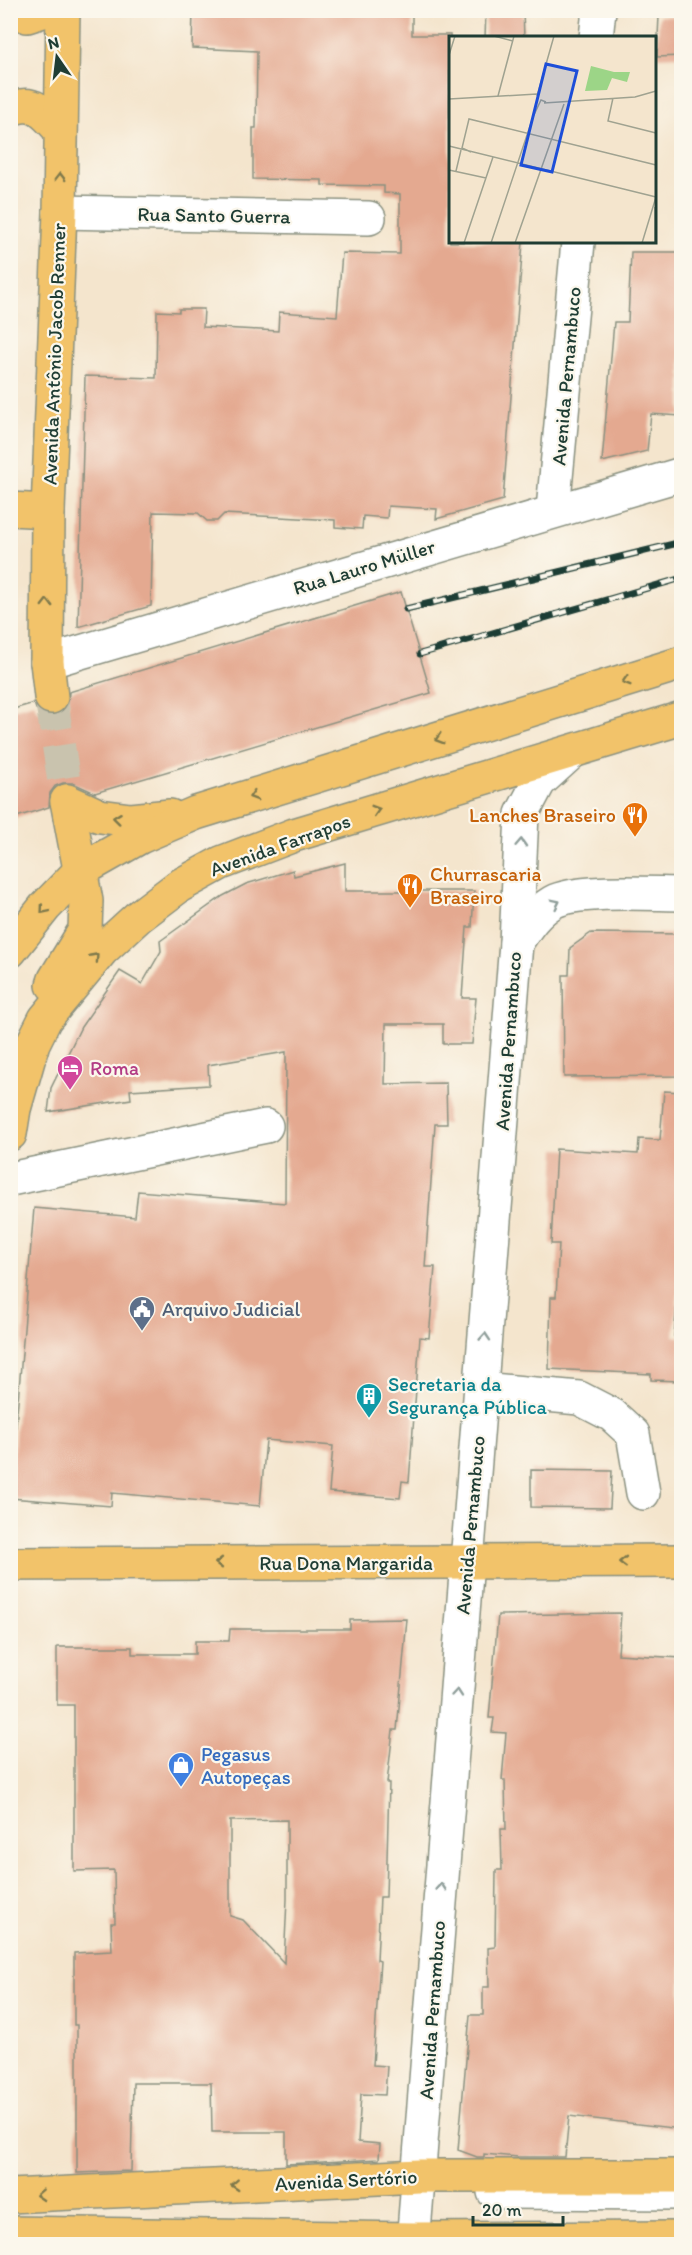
<svg xmlns="http://www.w3.org/2000/svg" width="692" height="2255" font-family="Itim,sans-serif">
<style>
.building{fill:#e4a990;fill-rule:evenodd}
.lines{fill:none;stroke-linecap:round;stroke-linejoin:round}
.major-tunnel{stroke:#c9c3ae;stroke-width:33;stroke-dasharray:33 16;stroke-linecap:butt}
.minor-casing{stroke:#8a9180;stroke-width:36}
.major-casing{stroke:#8a9180;stroke-width:36}
.minor{stroke:#fff;stroke-width:33}
.major{stroke:#f2c36a;stroke-width:33}
.rail-casing{stroke:#1f3d34;stroke-width:7}
.rail{stroke:#fbf7ec;stroke-width:4.5;stroke-dasharray:14;stroke-linecap:butt}
.oneway{stroke:#7e794c}
.oneway2{stroke:#8f9e9a}
.labels{text-anchor:middle;dominant-baseline:central;stroke-width:4.5;stroke-linejoin:round;paint-order:stroke}
.street-label{font-size:20px;fill:#1f3d34;stroke:#fbf7ec}
.food-label{font-size:20px;fill:#c56008;stroke:#fbf7ec;text-anchor:end}
.hotel-label{font-size:20px;fill:#b23c85;stroke:#fbf7ec;text-anchor:start}
.service-label{font-size:20px;fill:#4e5e75;stroke:#fbf7ec;text-anchor:start}
.culture-label{font-size:20px;fill:#0d838f;stroke:#fbf7ec;text-anchor:start}
.shop-label{font-size:20px;fill:#366cbe;stroke:#fbf7ec;text-anchor:start}
.inset-road{fill:none;stroke:#9fa290;stroke-width:1.5}
.view{fill:#1d4ed8;fill-opacity:0.15;stroke:#1d4ed8;stroke-width:3}
.inset-edge{fill:none;stroke:#1f3d34;stroke-width:3}
</style>
<rect width="100%" height="100%" fill="#fbf7ec"/>
<filter id="ink" filterUnits="userSpaceOnUse"><feTurbulence type="fractalNoise" baseFrequency=".0167" numOctaves="2"/><feDisplacementMap in="SourceGraphic" scale="12" xChannelSelector="R" yChannelSelector="G"/><feConvolveMatrix kernelMatrix="1 2 1 2 8 2 1 2 1" color-interpolation-filters="sRGB"/></filter>
<filter id="wash" filterUnits="userSpaceOnUse"><feTurbulence type="fractalNoise" baseFrequency=".008" numOctaves="4" result="noise"/><feDisplacementMap in="SourceGraphic" scale="24" xChannelSelector="R" yChannelSelector="G"/><feGaussianBlur stdDeviation="1.35" result="paint"/><feColorMatrix in="noise" values="0 0 0 0 0 0 0 0 0 0 0 0 0 0 0 0 0 1.4 0 .05"/><feComposite in="paint" operator="in"/></filter>
<g filter="url(#wash)">
<rect width="100%" height="100%" fill="#f4e5cd"/>
<g id="blocks">
<g class="building">
<polygon points="193,10 412,10 412,35 450,35 450,242 523,242 503,500 436,519 437,509 388,506 387,518 363,516 362,529 335,527 335,520 224,514 217,521 207,521 198,513 153,512 151,606 78,627 85,376 156,378 157,311 179,312 179,309 204,309 203,327 278,331 279,312 337,316 342,253 400,254 400,194 384,193 384,186 322,185 322,180 253,179 253,128 256,128 257,51 192,48"/>
<polygon points="486,10 523,10 524,38 485,38"/>
<polygon points="659,16 681,17 681,56 657,57"/>
<polygon points="631,252 681,252 681,416 651,414 647,451 602,462 614,322 628,322"/>
<polygon points="401,592 431,693 95,793 73,783 63,783 55,786 50,793 49,807 10,819 10,710 34,703 36,709 43,714 54,715 62,712 68,705 69,692"/>
<polygon points="345,863 345,891 474,891 472,927 467,927 462,998 476,998 472,1044 443,1044 443,1024 386,1024 385,1084 446,1083 447,1124 435,1124 425,1267 435,1267 429,1338 420,1337 409,1482 402,1481 400,1498 329,1492 333,1446 266,1440 260,1506 112,1493 111,1506 10,1498 34,1208 135,1217 138,1191 285,1203 286,1052 208,1065 209,1085 130,1090 131,1099 48,1112 51,1088 81,1027 120,971 142,984 161,951 160,941 223,896 246,884 293,870 294,876"/>
<polygon points="591,933 681,934 681,1076 564,1077 563,975 569,975 570,948"/>
<polygon points="664,1091 681,1092 681,1260 674,1336 681,1337 681,1381 651,1380 651,1374 549,1369 551,1297 556,1297 559,1244 551,1244 556,1149 638,1154 639,1139 660,1140"/>
<polygon points="531,1470 612,1471 610,1508 531,1507"/>
<polygon points="621,1613 618,1654 681,1658 681,2129 569,2116 565,2157 518,2157 484,2154 484,2157 477,2157 458,2150 470,2015 483,2015 483,1987 489,1987 488,1948 495,1947 496,1870 502,1870 501,1829 506,1829 505,1780 502,1780 506,1733 492,1732 494,1718 489,1718 498,1615"/>
<path d="M407,1619L397,1730H393L387,1783H389L386,1897H380L377,1960L380,1961L373,2065L387,2066L385,2095L361,2094L358,2142L380,2144L379,2159L286,2164V2132H212L211,2083H133L131,2171L77,2173V2025H74V1953L112,1951L111,1923H115L114,1870L74,1871V1705H57V1647H132V1654H195V1641H229L230,1629H350V1620ZM287,1820V1899L284,1963L243,1920L230,1916V1821Z"/>
</g>
</g>
</g>
<g filter="url(#ink)">
<use href="#blocks" fill-opacity="0" stroke="#8a9180" stroke-width="1.5"/>
<g class="lines">
<polyline class="major-tunnel" points="51,697 67,801"/>
<g class="minor-casing">
<g id="minor">
<polyline points="596,38 599,10"/>
<polyline points="60,212 369,218"/>
<polyline points="553,510 578,242"/>
<polyline points="47,662 682,474"/>
<path d="M516,943C526,928 536,912 553,902C577,889 651,894 682,894"/>
<polyline points="10,1179 266,1126"/>
<polyline points="481,1389 579,1398 612,1415 633,1434 643,1493"/>
<polyline points="494,2192 682,2193"/>
<polyline points="413,2244 516,943 522,814 539,782 572,752"/>
</g>
</g>
<g class="major-casing">
<g id="major">
<polyline points="11,10 27,16 46,10"/>
<path d="M10,110C33,97 47,115 60,130"/>
<polyline points="10,509 48,511"/>
<polyline points="51,697 47,662 48,511 60,212 63,10"/>
<polyline points="67,801 100,816 131,820 170,816"/>
<polyline points="10,951 45,907 80,871 140,837 196,813 682,663"/>
<polyline points="53,985 55,979 85,930 86,901 67,801"/>
<polyline points="10,1134 14,1109 33,1043 45,1019 102,950 138,917 179,886 221,863 294,835 682,718"/>
<polyline points="10,1564 682,1561"/>
<polyline points="10,2196 419,2176 682,2176"/>
<polyline points="10,2233 414,2239 682,2238"/>
</g>
</g>
<use href="#minor" class="minor"/>
<use href="#major" class="major"/>
<g class="rail-casing">
<g id="rail">
<polyline points="406,609 682,542"/>
<polyline points="420,654 682,578"/>
</g>
</g>
<use href="#rail" class="rail"/>
</g>
<defs><path id="oneway-chevron" d="M-2-3.5L2.5 0L-2 3.5" fill="none" stroke-width="1.6" stroke-linecap="round" stroke-linejoin="round" transform="scale(1.5)"/></defs>
<g class="oneway">
<use href="#oneway-chevron" transform="translate(60 177) rotate(-90)"/>
<use href="#oneway-chevron" transform="translate(47 603) rotate(-90)"/>
<use href="#oneway-chevron" transform="translate(626 681) rotate(163)"/>
<use href="#oneway-chevron" transform="translate(439 739) rotate(163)"/>
<use href="#oneway-chevron" transform="translate(253 796) rotate(163)"/>
<use href="#oneway-chevron" transform="translate(376 810) rotate(-17)"/>
<use href="#oneway-chevron" transform="translate(117 818) rotate(-173)"/>
<use href="#oneway-chevron" transform="translate(44 910) rotate(130)"/>
<use href="#oneway-chevron" transform="translate(95 957) rotate(-48)"/>
<use href="#oneway-chevron" transform="translate(623 1562) rotate(180)"/>
<use href="#oneway-chevron" transform="translate(219 1563) rotate(180)"/>
<use href="#oneway-chevron" transform="translate(235 2185) rotate(177)"/>
<use href="#oneway-chevron" transform="translate(40 2195) rotate(177)"/>
</g>
<g class="oneway2">
<use href="#oneway-chevron" transform="translate(521 843) rotate(-87)"/>
<use href="#oneway-chevron" transform="translate(556 903) rotate(-26)"/>
<use href="#oneway-chevron" transform="translate(485 1337) rotate(-86)"/>
<use href="#oneway-chevron" transform="translate(457 1693) rotate(-85)"/>
<use href="#oneway-chevron" transform="translate(441 1887) rotate(-86)"/>
</g>
</g>
<defs>
<g id="restaurant-pin" transform="scale(1.35)"><path d="M0 17L-7.5 6A9.5 9.5 0 1 1 7.5 6Z" fill="#e8710a" stroke="#fbf7ec"/><path d="M-5-6h1v4h1v-4h1v4h1v-4h1v5L-1.5 .5V6h-2V.5L-5-1ZM5-6V6H3V1.5H1.5Q1.5-4 5-6Z" fill="#fff"/></g>
<g id="hotel-pin" transform="scale(1.35)"><path d="M0 17L-7.5 6A9.5 9.5 0 1 1 7.5 6Z" fill="#d1479c" stroke="#fbf7ec"/><path d="M-6-4.5h1.5V1H6V5H4.5V3h-9V5H-6ZM-4 0a1.8 1.8 0 1 1 3.6 0ZM.5 0V-2.5h3Q6-2.5 6 0Z" fill="#fff"/></g>
<g id="civic-pin" transform="scale(1.35)"><path d="M0 17L-7.5 6A9.5 9.5 0 1 1 7.5 6Z" fill="#5c6f8a" stroke="#fbf7ec"/><path d="M-.6-6.5H3V-4.5H.6V-3L4-1V1h2V6H-6V1h2V-1L-.6-3ZM-1.2 2.5V6h2.4V2.5Z" fill="#fff"/></g>
<g id="building-pin" transform="scale(1.35)"><path d="M0 17L-7.5 6A9.5 9.5 0 1 1 7.5 6Z" fill="#0f9aa8" stroke="#fbf7ec"/><path d="M-4-6H4V6H1V3H-1V6H-4ZM-2.5-4.3h1.7v1.8h-1.7ZM.8-4.3h1.7v1.8H.8ZM-2.5-1h1.7V.8h-1.7ZM.8-1h1.7V.8H.8Z" fill="#fff"/></g>
<g id="shop-pin" transform="scale(1.35)"><path d="M0 17L-7.5 6A9.5 9.5 0 1 1 7.5 6Z" fill="#3f7fe0" stroke="#fbf7ec"/><path d="M-5-2.5h2.3a2.7 3.5 0 0 1 5.4 0H5L5.5 6h-11ZM-1.5-2.5h3a1.5 2.3 0 0 0-3 0Z" fill="#fff"/></g>
</defs>
<g fill-rule="evenodd">
<use href="#restaurant-pin" x="635" y="815"/>
<use href="#restaurant-pin" x="410" y="886"/>
<use href="#hotel-pin" x="70" y="1068"/>
<use href="#civic-pin" x="142" y="1309"/>
<use href="#building-pin" x="369" y="1396"/>
<use href="#shop-pin" x="181" y="1765"/>
</g>
<g class="labels">
<g class="street-label">
<text transform="translate(214 215) rotate(1)">Rua Santo Guerra</text>
<text transform="translate(54 354) rotate(-88)">Avenida Antônio Jacob Renner</text>
<text transform="translate(566 376) rotate(-85)">Avenida Pernambuco</text>
<text transform="translate(364 567) rotate(-17)">Rua Lauro Müller</text>
<text transform="translate(280 845) rotate(-20)">Avenida Farrapos</text>
<text transform="translate(508 1041) rotate(-86)">Avenida Pernambuco</text>
<text transform="translate(470 1525) rotate(-85)">Avenida Pernambuco</text>
<text x="346" y="1563">Rua Dona Margarida</text>
<text transform="translate(432 2010) rotate(-86)">Avenida Pernambuco</text>
<text transform="translate(346 2180) rotate(-3)">Avenida Sertório</text>
</g>
<g class="food-label">
<text x="616" y="815">Lanches Braseiro</text>
<text x="430" y="874" text-anchor="start">Churrascaria<tspan x="430" dy="23">Braseiro</tspan></text>
</g>
<g class="hotel-label">
<text x="90" y="1068">Roma</text>
</g>
<g class="service-label">
<text x="162" y="1309">Arquivo Judicial</text>
</g>
<g class="culture-label">
<text x="388" y="1384">Secretaria da<tspan x="388" dy="23">Segurança Pública</tspan></text>
</g>
<g class="shop-label">
<text x="201" y="1754">Pegasus<tspan x="201" dy="23">Autopeças</tspan></text>
</g>
</g>
<g transform="translate(449 36)">
<rect width="207" height="207" fill="#f4e5cd"/>
<path d="M142,30L165,36H181L178,46L163,42L158,54L136,55Z" fill="#9cd587"/>
<path class="inset-road" d="M45,0L64,5M0,19L6,0M49,60L65,0M88,60L105,0M164,62L159,85L207,97M0,63L88,58M95,67L186,61L207,55M0,110L207,161M22,116L13,112L20,83L207,129M0,134L37,142M7,135L12,114M206,171V207M15,207L44,121M42,207L84,81L92,64L97,66M66,207L115,68M193,207L207,161"/>
<path class="view" d="M97,28L128,35L103,136L72,129Z"/>
<rect width="207" height="207" class="inset-edge"/>
</g>
<rect width="692" height="2255" fill="none" stroke="#fbf7ec" stroke-width="36"/>
<g transform="translate(57 57) rotate(346)" stroke="#fbf7ec" stroke-width="4.5" paint-order="stroke">
<path d="M0-4.5L10 22L0 15L-10 22Z" fill="#1f3d34"/>
<text y="-9" font-size="16" font-weight="bold" text-anchor="middle" fill="#1f3d34">N</text>
</g>
<path d="M473 2216v9h90v-9" fill="none" stroke="#1f3d34" stroke-width="3"/>
<text x="482" y="2216" font-size="18" fill="#1f3d34" stroke="#fbf7ec" stroke-width="4.5" paint-order="stroke">20 m</text>
</svg>
